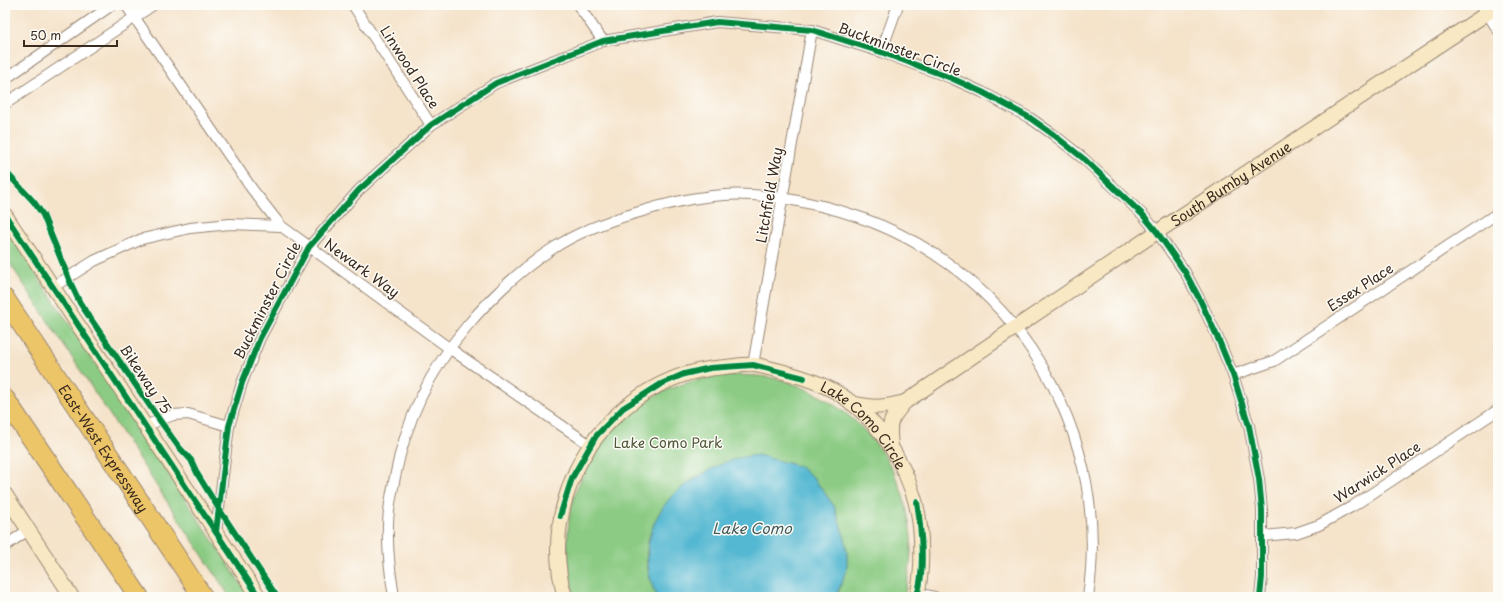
<svg xmlns="http://www.w3.org/2000/svg" width="1503" height="602" font-family="'Playpen Sans',sans-serif">
<style>
.green{fill:#8bcb83;stroke:#637a50}
.water{fill:#54b8d2;stroke:#487178}
.lines{fill:none;stroke-linecap:round;stroke-linejoin:round}
.street-casing{stroke:#988674;stroke-width:12}
.secondary-casing{stroke:#988674;stroke-width:16}
.highway-casing{stroke:#988674;stroke-width:21}
.street{stroke:#fff;stroke-width:10}
.secondary{stroke:#f8e8c3;stroke-width:14}
.highway{stroke:#edc569;stroke-width:19}
.cycleway-casing{stroke:#fdfcf7;stroke-width:8}
.cycleway{stroke:#00873e;stroke-width:6}
.labels{text-anchor:middle;dominant-baseline:central;stroke-width:3;stroke-linejoin:round;paint-order:stroke}
.street-label{font-size:14px;fill:#3b2a1e;stroke:#fdfcf7}
.park-label{font-size:14px;fill:#535a3c;stroke:#fdfcf7}
.water-label{font-size:15px;font-style:italic;fill:#445c5d;stroke:#fdfcf7}
</style>
<rect width="100%" height="100%" fill="#fdfcf7"/>
<filter id="ink" filterUnits="userSpaceOnUse"><feTurbulence type="fractalNoise" baseFrequency=".025" numOctaves="2"/><feDisplacementMap in="SourceGraphic" scale="8" xChannelSelector="R" yChannelSelector="G"/><feConvolveMatrix kernelMatrix="1 2 1 2 8 2 1 2 1" color-interpolation-filters="sRGB"/></filter>
<filter id="wash" filterUnits="userSpaceOnUse"><feTurbulence type="fractalNoise" baseFrequency=".012" numOctaves="4" result="noise"/><feDisplacementMap in="SourceGraphic" scale="16" xChannelSelector="R" yChannelSelector="G"/><feGaussianBlur stdDeviation="0.9" result="paint"/><feColorMatrix in="noise" values="0 0 0 0 0 0 0 0 0 0 0 0 0 0 0 0 0 1.4 0 .05"/><feComposite in="paint" operator="in"/></filter>
<g filter="url(#wash)">
<rect width="100%" height="100%" fill="#f5e3ca"/>
<g class="green">
<polygon points="5,227 250,597 230,597 5,256"/>
<path d="M723,375C744,375 766,375 786,381C851,403 899,454 909,522C910,530 912,538 911,546C911,564 908,580 904,597H836L839,591L847,554L845,539L834,506L813,477L674,494C646,527 638,557 657,597H575C569,575 566,553 568,530C571,474 615,411 667,390C686,382 704,378 723,375Z"/>
</g>
<path class="water" d="M758,455L798,466L813,477L834,506L845,539L847,554V568L836,597H657C640,562 646,523 673,495C680,488 690,482 698,477C721,463 731,458 758,455Z"/>
</g>
<g filter="url(#ink)">
<g class="lines">
<g class="street-casing">
<g id="street">
<polyline points="126,5 252,189 281,226 449,348 590,445"/>
<polyline points="353,5 431,125"/>
<polyline points="578,5 603,41"/>
<polyline points="1482,5 1498,30"/>
<polyline points="881,52 898,5"/>
<polyline points="5,79 112,5"/>
<polyline points="5,104 153,5"/>
<polyline points="53,287 94,261 142,239 190,228 230,224 281,226"/>
<polyline points="753,365 812,30"/>
<polyline points="1233,375 1274,361 1498,213"/>
<polyline points="145,426 173,415 188,414 229,426"/>
<polyline points="216,532 229,426 242,383 260,338 309,247 359,190 431,125 496,83 603,41 717,22 812,30 881,52 951,78 982,92 1030,118 1054,135 1084,159 1143,215 1157,232 1185,272 1200,300 1217,336 1233,375 1249,426 1259,479 1262,510 1262,577 1260,597"/>
<polyline points="1262,536 1296,533 1319,525 1353,506 1498,410"/>
<polyline points="5,546 28,530"/>
<polyline points="918,593 935,597"/>
<path d="M394,597C390,573 387,549 388,525C388,509 392,492 395,477C406,419 430,370 467,326C492,296 520,270 552,249C578,232 607,221 636,213C661,205 686,199 712,196C742,192 774,196 803,202C912,223 1001,286 1053,386C1087,453 1099,522 1088,597"/>
</g>
</g>
<g class="secondary-casing">
<g id="secondary">
<polyline points="5,215 259,597"/>
<path id="s1" d="M851,403C874,408 882,408 905,402L1157,232L1498,6"/>
<path d="M891,445C888,421 890,420 905,402"/>
<polyline points="5,494 72,597"/>
<path id="s2" d="M565,597C555,565 556,529 566,497C587,426 650,372 725,367C735,366 746,364 755,365C767,367 780,371 791,374C812,380 835,389 852,403C879,425 899,455 911,488C921,514 922,540 921,567C920,577 920,588 916,597"/>
</g>
</g>
<g class="highway-casing">
<g id="highway">
<path id="s3" d="M5,299L203,597"/>
<polyline points="5,399 139,597"/>
</g>
</g>
<use href="#street" class="street"/>
<use href="#secondary" class="secondary"/>
<use href="#highway" class="highway"/>
<g class="cycleway-casing">
<g id="cycleway">
<polyline points="5,171 34,202 43,215 71,284 80,303 156,415 178,446 191,460 198,475 219,509 277,597"/>
<polyline points="5,215 259,597"/>
<polyline points="560,516 572,478 596,436 623,408 661,384 684,374 710,368 753,365 804,378"/>
<polyline points="216,532 229,426 242,383 260,338 309,247 359,190 431,125 496,83 603,41 717,22 812,30 881,52 951,78 982,92 1030,118 1054,135 1084,159 1143,215 1157,232 1185,272 1200,300 1217,336 1233,375 1249,426 1259,479 1262,510 1262,577 1260,597"/>
<path d="M916,597C926,574 921,527 917,502"/>
</g>
</g>
<use href="#cycleway" class="cycleway"/>
</g>
</g>
<g class="labels">
<g class="street-label">
<text transform="translate(900 49) rotate(20)">Buckminster Circle</text>
<text transform="translate(410 67) rotate(57)">Linwood Place</text>
<text stroke="none"><textPath href="#s1" startOffset="447">South Bumby Avenue</textPath></text>
<text transform="translate(769 195) rotate(-80)">Litchfield Way</text>
<text transform="translate(362 268) rotate(36)">Newark Way</text>
<text transform="translate(1360 287) rotate(-33)">Essex Place</text>
<text transform="translate(267 300) rotate(-63)">Buckminster Circle</text>
<text transform="translate(146 379) rotate(56)">Bikeway 75</text>
<text stroke="none"><textPath href="#s2" startOffset="479">Lake Como Circle</textPath></text>
<text stroke="none"><textPath href="#s3" startOffset="179">East-West Expressway</textPath></text>
<text transform="translate(1377 472) rotate(-33)">Warwick Place</text>
</g>
<g class="park-label">
<text x="668" y="442">Lake Como Park</text>
</g>
<g class="water-label">
<text x="752" y="527">Lake Como</text>
</g>
</g>
<rect width="1503" height="602" fill="none" stroke="#fdfcf7" stroke-width="20"/>
<path d="M24 40v6h93v-6" fill="none" stroke="#3b2a1e" stroke-width="2"/>
<text x="30" y="40" font-size="12" fill="#3b2a1e" stroke="#fdfcf7" stroke-width="3" paint-order="stroke">50 m</text>
</svg>
